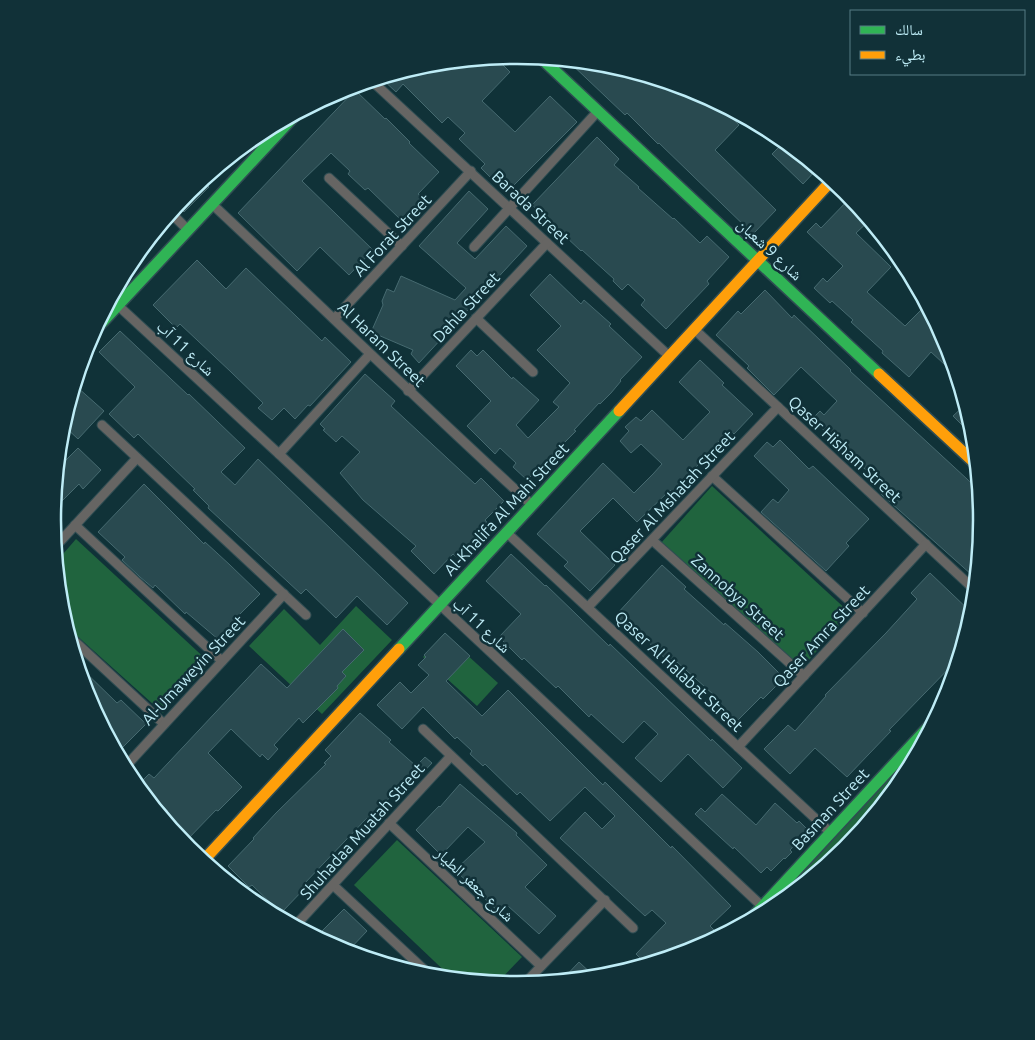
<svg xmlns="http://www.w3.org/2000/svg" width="1035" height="1040" font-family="Ubuntu,'Noto Naskh Arabic',sans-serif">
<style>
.green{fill:#20643e}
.building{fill:#294a50;stroke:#466a70}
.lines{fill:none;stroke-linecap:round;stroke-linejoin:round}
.street-casing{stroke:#2f4d53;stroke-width:11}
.fast-casing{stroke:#2f4d53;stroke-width:14}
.slow-casing{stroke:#2f4d53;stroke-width:14}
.street{stroke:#666563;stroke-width:9}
.fast{stroke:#30b455;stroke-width:11}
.slow{stroke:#ff9f0a;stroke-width:11}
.labels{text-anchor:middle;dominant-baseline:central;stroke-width:5;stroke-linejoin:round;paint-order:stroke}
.street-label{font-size:16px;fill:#beecf6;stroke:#113138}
.rim{fill:none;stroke:#beecf6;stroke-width:2.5}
</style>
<rect width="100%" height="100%" fill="#103238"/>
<g class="green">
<polygon points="712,486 850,613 801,669 661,543"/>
<polygon points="76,539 210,663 163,713 66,626 61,610 57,561"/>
<polygon points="356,606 392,640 322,714 249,646 284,609 320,645"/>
<polygon points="444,634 498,683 477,706 423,657"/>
<polygon points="924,741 908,771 802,885 781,903 779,901 779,898"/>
<polygon points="397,840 522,957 497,983 453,979 354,885"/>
</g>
<g class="building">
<polygon points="495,57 510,72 482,101 515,132 550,96 577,122 506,193 481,168 485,164 459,139 465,133 448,117 442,123 403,84 396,92 381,78 427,64"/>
<polygon points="567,60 608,64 696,91 712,99 739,125 715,150 776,210 753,234 659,143 658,144 627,113 625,115"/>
<polygon points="355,90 385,119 386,118 410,142 409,143 439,172 418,194 423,198 401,220 368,188 365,190 348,174 350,171 331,153 302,181 373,250 349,275 320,247 297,271 238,213"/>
<polygon points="597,137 619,159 614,165 639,187 638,188 673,219 674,218 700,243 707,236 729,257 707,281 709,284 666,329 641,305 645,300 628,284 622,290 613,281 614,279 582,250 581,251 532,205"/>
<polygon points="785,141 818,168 803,184 772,154"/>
<polygon points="202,180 209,187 184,212 177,205 189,191"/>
<polygon points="469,191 488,209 457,243 475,259 506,226 527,246 419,363 411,354 413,350 378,335 372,330 383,305 382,301 387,289 394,292 401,276 455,300 466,288 419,246"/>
<polygon points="851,197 870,220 856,233 891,267 867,292 905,326 927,304 947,342 957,376 931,352 909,377 882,353 883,351 851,322 853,320 832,301 830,303 814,288 823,278 827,282 843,266 807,232 816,223 821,228"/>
<polygon points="197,260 226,289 246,268 322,341 325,337 351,362 310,406 308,405 295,419 284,408 272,420 258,408 263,403 231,372 180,324 176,328 153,305"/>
<polygon points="550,274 581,304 584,300 611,324 609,326 642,357 620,380 621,381 611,393 600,404 599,403 574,430 576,431 527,480 513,467 516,463 500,448 495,454 467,426 491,401 456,366 471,350 477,356 483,350 512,379 513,377 539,400 516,425 528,438 559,407 553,402 570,383 537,350 561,326 530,295"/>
<polygon points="765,290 792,318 794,315 851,370 850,371 980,491 982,520 978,569 972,575 881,494 886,489 812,419 820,411 824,415 837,401 801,367 774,395 747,368 749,366 716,335 738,311 741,314"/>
<polygon points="120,331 188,395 189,394 245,448 221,472 235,485 258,459 408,603 387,625 357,596 336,618 306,589 301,594 208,508 209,506 193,490 195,489 138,434 134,438 109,414 135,387 99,352"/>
<polygon points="700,360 724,383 722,385 753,414 734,434 730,430 697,464 698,465 673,493 670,490 637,522 613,498 580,531 615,565 590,591 564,566 568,562 537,534 603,463 634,493 653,474 662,464 641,444 631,453 620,441 629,431 625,427 636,417 641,421 652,410 683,440 710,412 679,382"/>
<polygon points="365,374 395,401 391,406 475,484 481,478 504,501 485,520 489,525 457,557 453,554 434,574 411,551 416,546 363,500 340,473 360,452 342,436 336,442 323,430 325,429 320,424"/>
<polygon points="77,387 104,411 78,439 63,425 73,391"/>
<polygon points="966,404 974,430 974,437 953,416"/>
<polygon points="780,440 809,469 813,466 869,519 846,543 849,546 826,571 761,512 773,499 778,503 789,490 754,456 767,442 773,447"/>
<polygon points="78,448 101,470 83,489 79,484 53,510 58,468"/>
<polygon points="144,484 204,544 205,542 230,565 260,594 238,616 219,640 186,612 185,614 155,585 153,588 140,577 122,560 125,557 98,532"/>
<polygon points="511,554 545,586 546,585 609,646 610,644 711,741 712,739 742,768 723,788 688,754 661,782 635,758 658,734 644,721 623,743 591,714 589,717 558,686 556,688 524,658 522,660 499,637 521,614 486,581"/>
<polygon points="662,565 686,587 684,589 724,625 725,623 758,652 784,678 763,699 761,697 734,724 710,700 714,695 677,662 673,666 641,635 639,637 616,615"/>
<polygon points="930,573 973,614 959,658 889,730 891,731 847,777 815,748 790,774 764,749 788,725 795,731 826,696 825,695 886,633 917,599 911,593"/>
<polygon points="343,629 364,650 342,672 346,676 337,686 338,688 303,723 299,718 286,732 274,745 278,749 268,760 262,754 260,757 231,729 208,753 242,787 218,811 216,810 184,843 162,816 168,811 140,783 149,774 154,778 261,664 287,688"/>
<polygon points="445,633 470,656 446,681 482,716 508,690 603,785 605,782 671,848 672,846 731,906 710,926 714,930 695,950 646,964 636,954 666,923 652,910 645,916 560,838 585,812 602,829 615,816 585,787 550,821 520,792 517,795 485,764 483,766 470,754 472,751 457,737 455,739 423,707 402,729 377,705 400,682 411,693 429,675 418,665 426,657 424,655"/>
<polygon points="78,665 117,703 121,700 146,724 117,753 88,698"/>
<polygon points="360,713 391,740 389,742 416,766 425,757 432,763 403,794 398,789 368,820 367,818 303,885 306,887 281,913 252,885 249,887 228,866 254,839 253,838 276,813 326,764 324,763 331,756 325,750"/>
<polygon points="460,784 517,833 516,835 547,865 525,887 556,916 539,934 508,906 501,914 455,870 485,842 468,827 441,855 416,830 439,806 440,807"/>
<polygon points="722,794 756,825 775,803 797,823 799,821 808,830 790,850 792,852 785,859 784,858 771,871 767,867 761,873 734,847 733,849 695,814 701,808 705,812"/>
<polygon points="344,909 367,931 347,952 316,937"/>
<polygon points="579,962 595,977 561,981"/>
</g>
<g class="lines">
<g class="street-casing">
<g id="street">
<polyline points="372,81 669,356"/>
<polyline points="329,178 402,246"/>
<path d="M212,204C319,304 424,406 532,505"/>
<polyline points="171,213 188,230"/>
<polyline points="474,247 598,111"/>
<polyline points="111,299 279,454 765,909"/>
<polyline points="476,318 533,372"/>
<polyline points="334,319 471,171"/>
<polyline points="694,329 976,591"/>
<polyline points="408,391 547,243"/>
<polyline points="102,425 306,615"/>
<polyline points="279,454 370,354"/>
<polyline points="712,476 863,613"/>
<polyline points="75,525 222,661"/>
<polyline points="506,532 831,833"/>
<polyline points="652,540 804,676"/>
<polyline points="55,547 137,458"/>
<polyline points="588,607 778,407"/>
<polyline points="69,636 164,724"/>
<polyline points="423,729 633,928"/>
<polyline points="738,747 926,544"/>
<polyline points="125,767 284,594"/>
<polyline points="389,823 541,966"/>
<polyline points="333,885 432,977"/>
<polyline points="295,926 451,756"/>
<polyline points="524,984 605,900"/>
</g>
</g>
<g class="fast-casing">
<g id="fast">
<polyline points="540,57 879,374"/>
<polyline points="94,331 297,113"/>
<polyline points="399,649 619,411"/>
<polyline points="845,850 848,847"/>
<polyline points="749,921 935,720"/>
</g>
</g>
<g class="slow-casing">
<g id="slow">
<polyline points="879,374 977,465"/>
<polyline points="619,411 832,180"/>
<polyline points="203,861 399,649"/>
</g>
</g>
<use href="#street" class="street"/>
<use href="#fast" class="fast"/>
<use href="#slow" class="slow"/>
</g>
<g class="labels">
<g class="street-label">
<text transform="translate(531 207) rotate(43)">Barada Street</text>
<text transform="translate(392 235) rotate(-47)">Al Forat Street</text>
<text transform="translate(770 249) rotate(43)">شارع 9 شعبان</text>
<text transform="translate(466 307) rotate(-47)">Dahla Street</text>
<text transform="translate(382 344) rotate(44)">Al Haram Street</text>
<text transform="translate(186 348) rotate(43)">شارع 11 آب</text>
<text transform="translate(845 449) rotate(43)">Qaser Hisham Street</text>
<text transform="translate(672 497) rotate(-47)">Qaser Al Mshatah Street</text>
<text transform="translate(506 509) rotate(-47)">Al-Khalifa Al Mahi Street</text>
<text transform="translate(738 597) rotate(42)">Zannobya Street</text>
<text transform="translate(482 625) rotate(43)">شارع 11 آب</text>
<text transform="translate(821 636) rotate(-47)">Qaser Amra Street</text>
<text transform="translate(193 670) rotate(-47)">Al-Umaweyin Street</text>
<text transform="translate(679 671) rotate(43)">Qaser Al Halabat Street</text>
<text transform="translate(830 809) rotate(-47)">Basman Street</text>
<text transform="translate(362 831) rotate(-48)">Shuhadaa Muatah Street</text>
<text transform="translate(475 884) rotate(43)">شارع جعفر الطيار</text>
</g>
</g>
<path d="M0 0H1035V1040H0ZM61 520a456 456 0 1 1 912 0a456 456 0 1 1-912 0Z" fill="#113138" fill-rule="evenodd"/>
<path class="rim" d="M61 520a456 456 0 1 1 912 0a456 456 0 1 1-912 0Z"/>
<rect x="850" y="10" width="175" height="65" fill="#113138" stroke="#567c84"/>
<rect x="860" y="26" width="25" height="8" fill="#30b455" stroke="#567c84"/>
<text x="895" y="35" font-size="15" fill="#beecf6">سالك</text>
<rect x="860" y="51" width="25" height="8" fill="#ff9f0a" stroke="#567c84"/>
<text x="895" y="60" font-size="15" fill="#beecf6">بطيء</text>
</svg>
